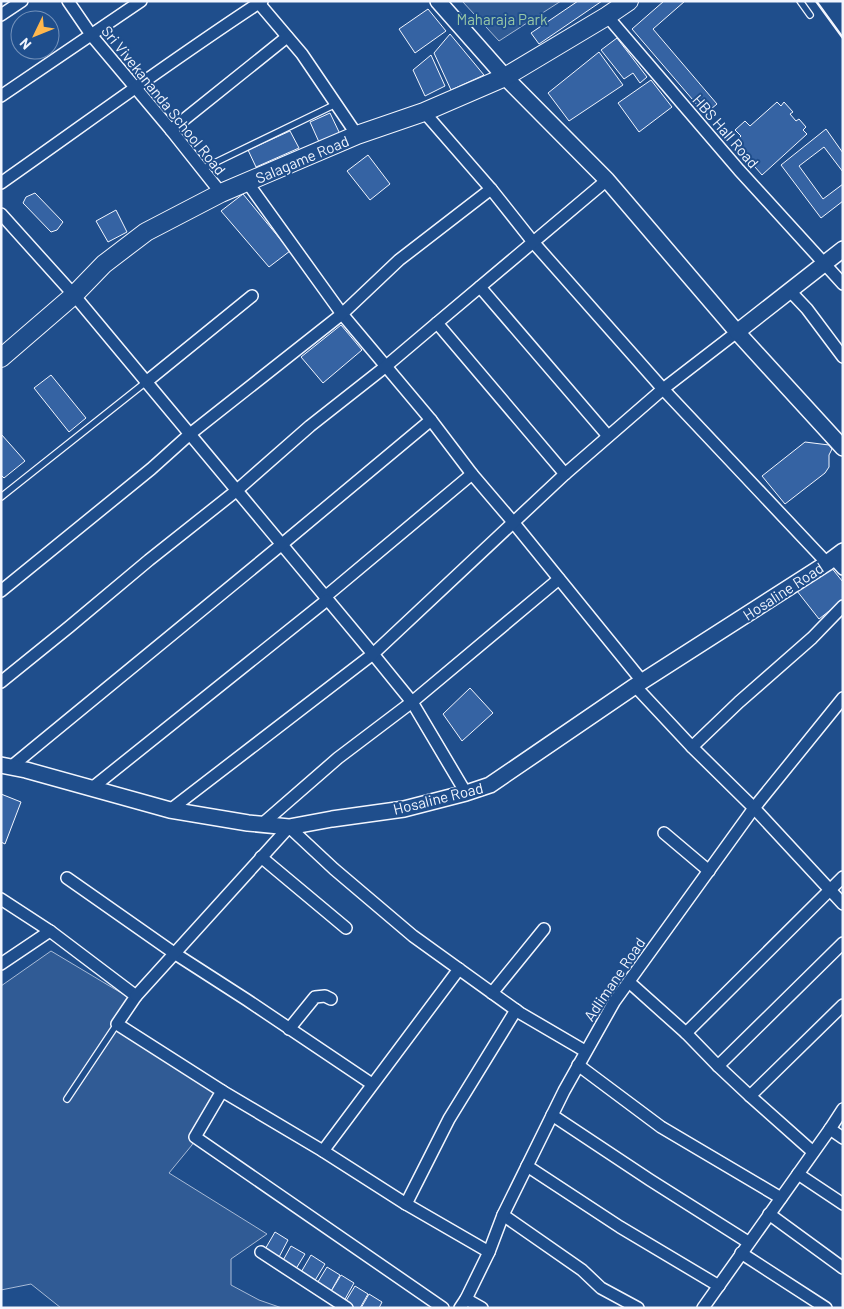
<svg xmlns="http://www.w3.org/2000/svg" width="844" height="1309" font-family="Barlow,sans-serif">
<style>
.built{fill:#305b95;stroke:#a8bbd7}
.building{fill:#3563a3;stroke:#f2f6ff}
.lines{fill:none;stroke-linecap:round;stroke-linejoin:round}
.lane-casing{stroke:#f2f6ff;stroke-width:8}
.street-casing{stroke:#f2f6ff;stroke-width:14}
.secondary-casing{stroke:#f2f6ff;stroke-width:18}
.primary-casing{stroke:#f2f6ff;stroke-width:20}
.lane{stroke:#1f4e8c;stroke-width:5.5}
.street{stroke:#1f4e8c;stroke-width:11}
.secondary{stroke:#1f4e8c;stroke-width:15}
.primary{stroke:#1f4e8c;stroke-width:18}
.wall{stroke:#f2f6ff;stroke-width:2.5}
.labels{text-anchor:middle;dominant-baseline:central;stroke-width:4;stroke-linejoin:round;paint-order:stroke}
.park-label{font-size:15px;fill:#97c8a6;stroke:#1f4e8c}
.street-label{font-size:15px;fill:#f2f6ff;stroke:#1f4e8c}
</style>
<rect width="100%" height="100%" fill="#1f4e8c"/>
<g class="built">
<polygon points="462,1 561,1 499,41"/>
<polygon points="51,951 128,997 118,1032 215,1092 192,1145 169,1173 267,1234 231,1259 231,1285 259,1300 282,1308 61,1308 31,1284 1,1290 1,986"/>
</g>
<g class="building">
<polygon points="578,1 602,1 539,44 531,33"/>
<polygon points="664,1 685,1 653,29 717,104 705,114 632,29"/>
<polygon points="428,9 446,31 415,53 399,29"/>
<polygon points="450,34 484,75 451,90 434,53"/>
<polygon points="617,38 647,77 640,83 633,73 624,79 601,50"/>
<polygon points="599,52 623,85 569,121 548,93"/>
<polygon points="431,55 445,86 425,96 413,70"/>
<polygon points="651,80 672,107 639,132 618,103"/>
<polygon points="777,102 781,106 784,102 793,112 790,114 796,121 799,119 806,127 803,130 807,134 762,175 734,143 741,136 735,130 745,121 750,126"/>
<polygon points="330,113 340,134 319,142 310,122"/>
<polygon points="826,129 843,153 843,172 824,147 799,166 823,199 843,184 843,201 821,218 781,165"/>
<polygon points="290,131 299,148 256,167 248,150"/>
<polygon points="368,155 390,184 370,200 347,171"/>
<polygon points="35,193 63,222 57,230 51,232 23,203 26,197"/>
<polygon points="243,194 290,251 269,267 221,211"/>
<polygon points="116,210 127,232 108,242 96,221"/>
<polygon points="341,325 362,350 323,383 301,357"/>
<polygon points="51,375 86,418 69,432 34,388"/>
<polygon points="1,434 25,461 4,478 1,475"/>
<polygon points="805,442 829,445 832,449 829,455 829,467 825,473 785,504 762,476"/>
<polygon points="830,566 843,582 843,600 819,619 797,591"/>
<polygon points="470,688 493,713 462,741 443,714"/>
<polygon points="1,794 21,802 5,844 1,842"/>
<polygon points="275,1232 288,1240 278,1259 264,1251"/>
<polygon points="291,1246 305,1254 294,1272 281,1264"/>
<polygon points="311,1255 325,1264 314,1282 300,1274"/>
<polygon points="327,1267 340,1275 330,1293 316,1285"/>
<polygon points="341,1275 354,1283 344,1301 330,1293"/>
<polygon points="355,1286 368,1294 360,1308 351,1308 344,1304"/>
<polygon points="369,1294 382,1302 379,1308 361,1308"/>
</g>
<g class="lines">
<g class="lane-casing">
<g id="lane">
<polyline points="800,1 810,15"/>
<polyline points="202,169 336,104"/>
<polyline points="1,497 146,382"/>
<polyline points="67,1099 117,1024"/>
</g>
</g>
<g class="street-casing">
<g id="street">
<polyline points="68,1 92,36 171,130 221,193"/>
<polyline points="257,1 302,54 357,135"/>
<polyline points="1,15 22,1"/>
<polyline points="607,16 739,170 843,284"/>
<polyline points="1,96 141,1"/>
<polyline points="424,112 491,189 533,242 663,389 827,563"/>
<polyline points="171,130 287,37"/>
<polyline points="247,182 342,314 431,420 472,474 513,522 642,681"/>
<path d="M1,183C88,122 173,59 262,1"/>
<polyline points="1,214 74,295 373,654 412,702 466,793"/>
<polyline points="480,287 608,436"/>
<polyline points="790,291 807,309 843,357"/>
<polyline points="146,382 252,296"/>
<polyline points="565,474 437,323 607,180"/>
<polyline points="833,558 843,569"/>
<polyline points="1,591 151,469 190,434 342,314 399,260 491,189"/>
<polyline points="325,597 472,474"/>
<polyline points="843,606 812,638 739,702 692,747 754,808 843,904"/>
<polyline points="1,682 69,627 149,560 236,491 310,426 385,367 437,323"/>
<polyline points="635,686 692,747"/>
<polyline points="12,766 281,545 431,420"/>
<polyline points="92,788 327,600"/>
<polyline points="170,810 373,654 565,474 663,389 737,332"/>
<polyline points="261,825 338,758 412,702 559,579"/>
<polyline points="664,833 709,871"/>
<polyline points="261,857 346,928"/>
<polyline points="67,878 174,953 247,1000 372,1084"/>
<polyline points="1,899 50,931 136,996 117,1024 222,1091 195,1137 443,1308"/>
<polyline points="1,964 50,931"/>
<polyline points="459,969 323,1151 406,1204 489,1252"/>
<polyline points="629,982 686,1033 718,1066 750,1096 813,1152"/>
<polyline points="492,993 544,929"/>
<polyline points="136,996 289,827 334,869 413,936 520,1013 585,1051"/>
<polyline points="289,1029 315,997 325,996 331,999"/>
<polyline points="686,1033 843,877"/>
<polyline points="578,1065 661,1127 781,1198"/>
<polyline points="718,1066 843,943"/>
<polyline points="222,1091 323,1151"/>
<polyline points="750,1096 843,1005"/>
<polyline points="552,1115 650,1180 748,1242"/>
<polyline points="830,1129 843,1138"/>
<polyline points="527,1166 620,1227 719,1286"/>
<polyline points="798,1174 843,1204"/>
<polyline points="406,1204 449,1119 516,1010"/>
<polyline points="769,1214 843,1268"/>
<polyline points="503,1215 582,1270 601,1288 638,1308"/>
<polyline points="261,1252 347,1308"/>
<polyline points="741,1253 826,1308"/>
<polyline points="466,1299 482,1308"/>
<polyline points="460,1308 466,1299 489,1252 503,1215 564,1091 614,1002 754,808 843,698"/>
<polyline points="703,1308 830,1129 843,1109"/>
</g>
</g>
<g class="secondary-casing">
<g id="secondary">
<polyline points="438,1 505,77 607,180 737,332 843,448"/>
<polyline points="737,332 843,249"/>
<polyline points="1,765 26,770 170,810 248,823 289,827 332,819 404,809 466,793 490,785 635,686 827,563 843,551"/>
</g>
</g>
<g class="primary-casing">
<polyline id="primary" points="1,358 74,295 104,264 146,232 221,193 357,135 424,112 505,77 607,16 629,1"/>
</g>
<use href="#lane" class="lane"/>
<use href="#street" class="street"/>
<use href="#secondary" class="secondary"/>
<use href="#primary" class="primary"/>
<polyline class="wall" points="816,1 843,38"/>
</g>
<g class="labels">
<g class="park-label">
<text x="502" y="19">Maharaja Park</text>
</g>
<g class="street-label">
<text transform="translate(164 100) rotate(51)">Sri Vivekananda School Road</text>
<text transform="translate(726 131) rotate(49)">HBS Hall Road</text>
<text transform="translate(302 159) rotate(-23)">Salagame Road</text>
<text transform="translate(783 591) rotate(-33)">Hosaline Road</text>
<text transform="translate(438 798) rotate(-14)">Hosaline Road</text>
<text transform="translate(614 979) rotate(-56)">Adlimane Road</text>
</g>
</g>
<rect width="844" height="1309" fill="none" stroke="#f2f6ff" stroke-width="5"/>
<g transform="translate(35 35) rotate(227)"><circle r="24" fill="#1f4e8c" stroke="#7391ba"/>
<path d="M0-4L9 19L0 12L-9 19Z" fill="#ffb74d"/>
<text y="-8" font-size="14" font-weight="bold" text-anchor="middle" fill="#f2f6ff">N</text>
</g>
</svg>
